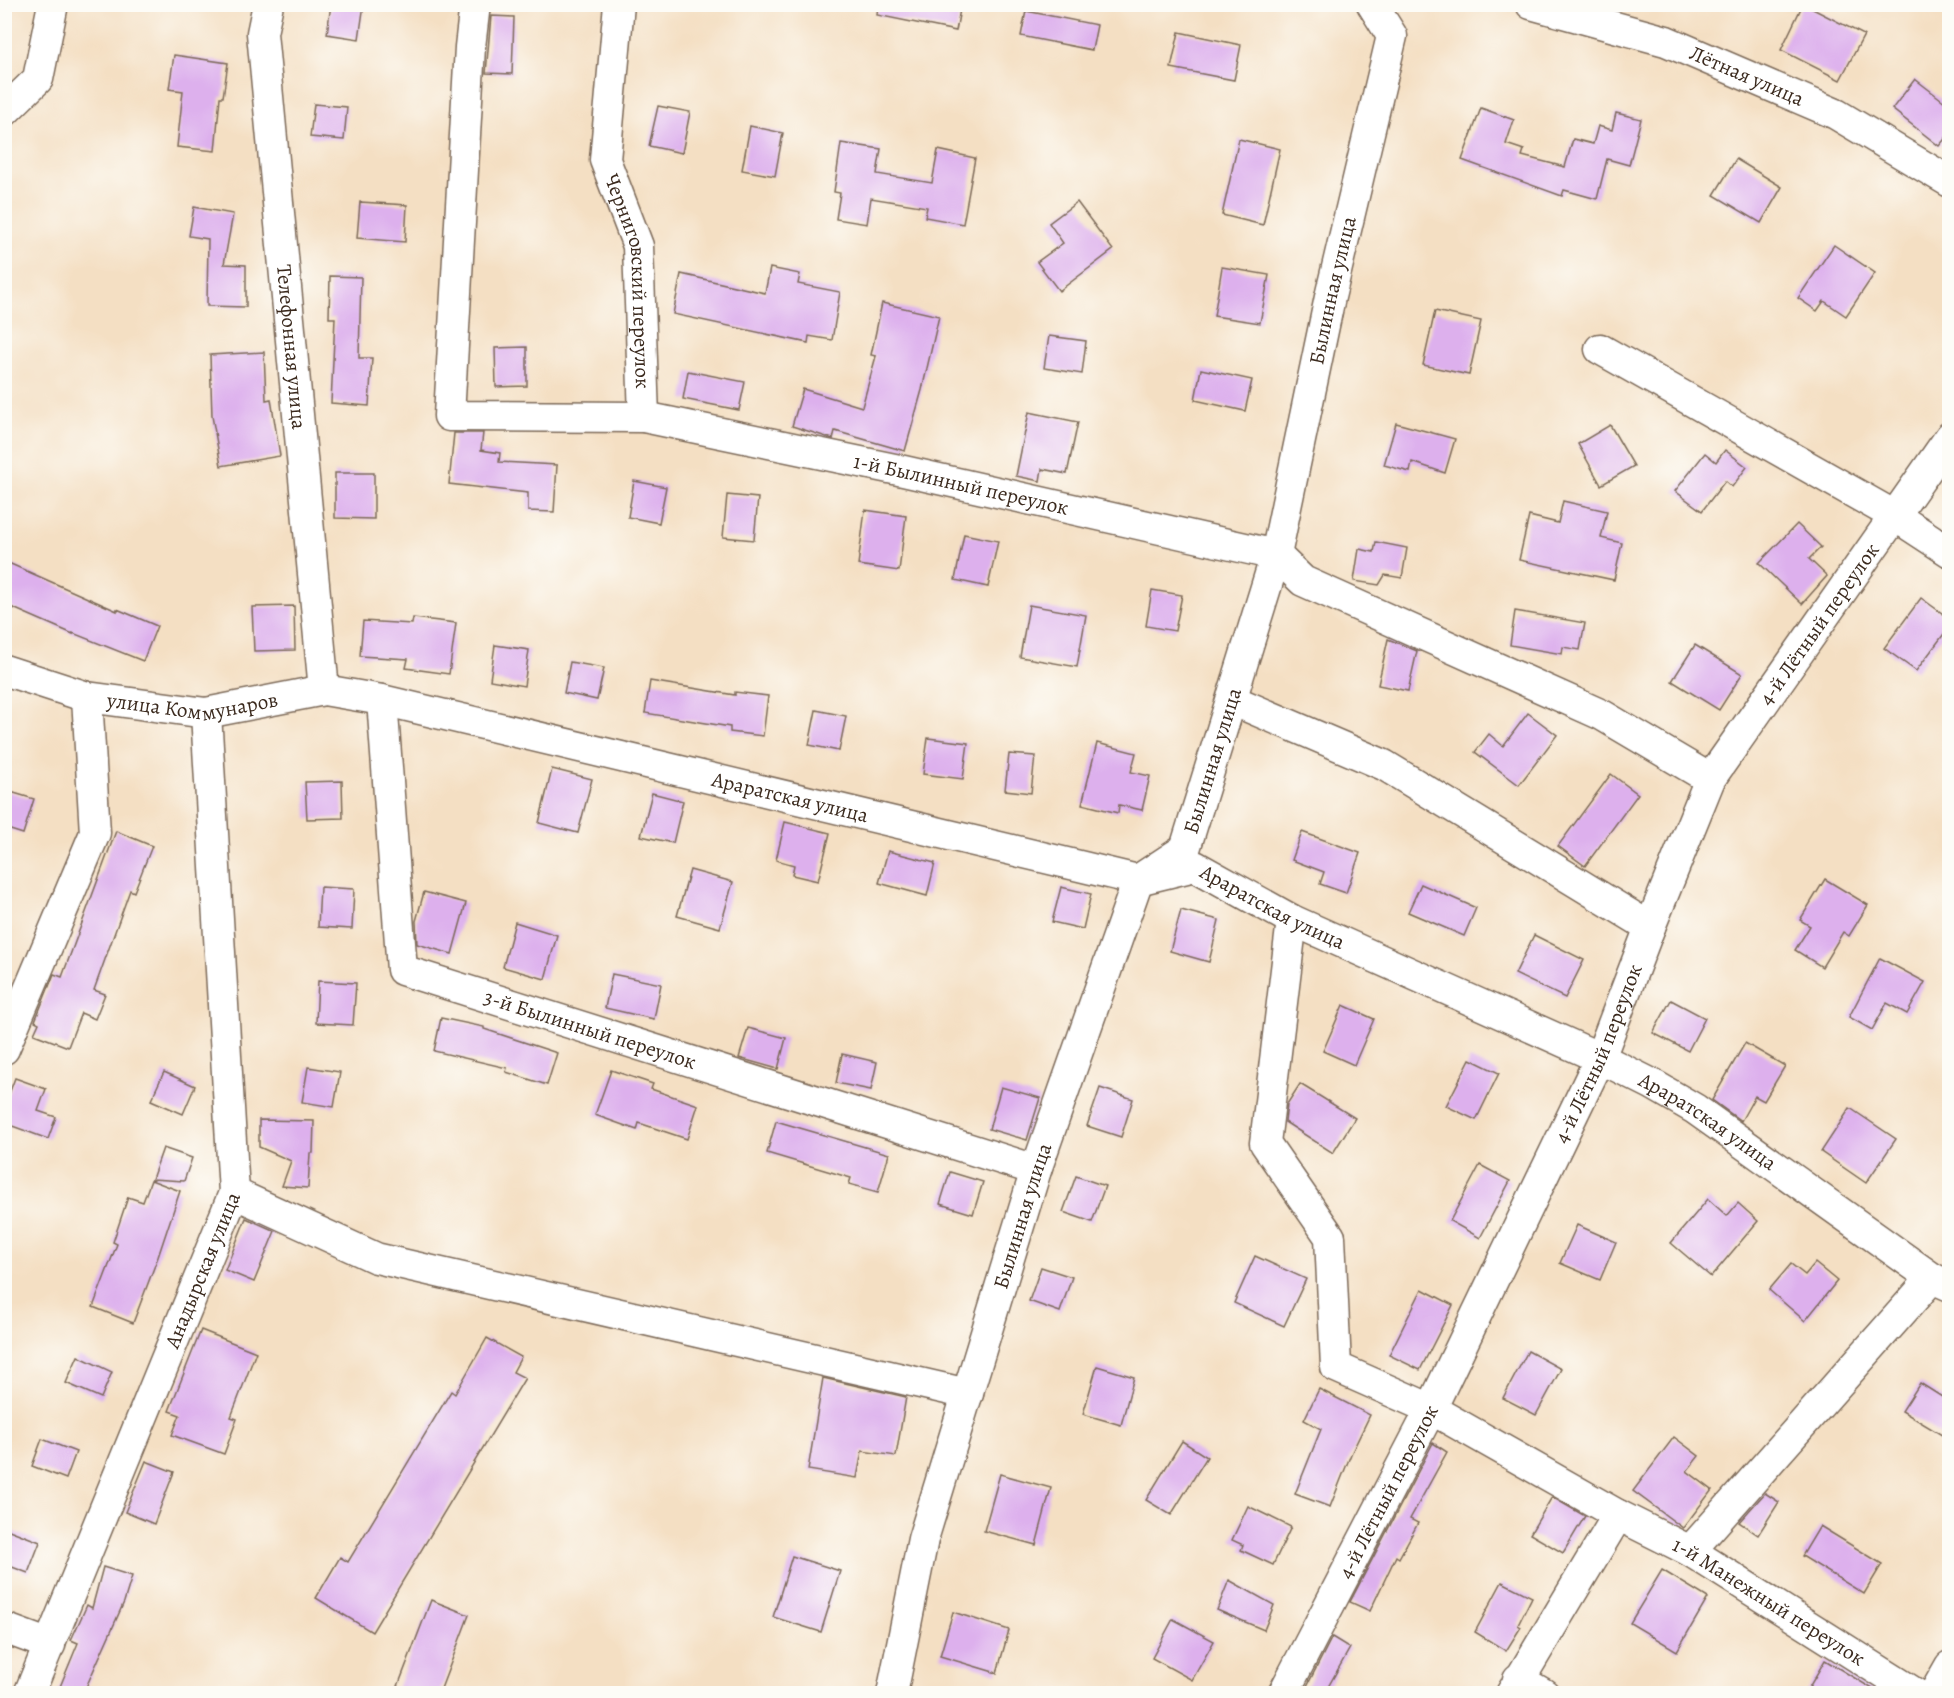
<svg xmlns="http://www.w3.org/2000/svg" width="1954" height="1698" font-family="Alegreya,serif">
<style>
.building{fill:#ddb0ed}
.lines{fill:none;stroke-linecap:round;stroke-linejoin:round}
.minor-casing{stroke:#7c6958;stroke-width:33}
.minor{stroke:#fff;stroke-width:30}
.labels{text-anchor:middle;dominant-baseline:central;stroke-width:4.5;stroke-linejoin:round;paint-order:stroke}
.street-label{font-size:21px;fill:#3b2a1e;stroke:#fdfcf7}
</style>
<rect width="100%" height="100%" fill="#fdfcf7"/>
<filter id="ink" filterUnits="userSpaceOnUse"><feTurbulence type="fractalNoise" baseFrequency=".0167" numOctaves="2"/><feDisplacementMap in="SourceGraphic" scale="12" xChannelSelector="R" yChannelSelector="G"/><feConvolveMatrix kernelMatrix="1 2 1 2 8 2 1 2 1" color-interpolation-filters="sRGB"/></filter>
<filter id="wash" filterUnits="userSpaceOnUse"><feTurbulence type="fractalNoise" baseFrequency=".008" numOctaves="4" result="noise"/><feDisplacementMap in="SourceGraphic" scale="24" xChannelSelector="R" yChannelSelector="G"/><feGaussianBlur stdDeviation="1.35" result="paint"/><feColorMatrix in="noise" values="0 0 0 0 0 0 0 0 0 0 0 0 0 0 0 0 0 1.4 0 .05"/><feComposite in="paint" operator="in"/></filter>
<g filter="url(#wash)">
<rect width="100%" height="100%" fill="#f4dfc3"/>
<g id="blocks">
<g class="building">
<polygon points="331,4 364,4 359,39 327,34"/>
<polygon points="878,4 961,4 956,31 877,15"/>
<polygon points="1803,4 1864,35 1840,80 1781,50"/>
<polygon points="1026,11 1097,25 1092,50 1021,36"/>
<polygon points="491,16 514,17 512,74 486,73"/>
<polygon points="1179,32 1241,45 1234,80 1171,68"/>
<polygon points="174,55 228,63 223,97 220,97 215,151 177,147 183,91 169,89"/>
<polygon points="1915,79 1950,106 1950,133 1939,146 1892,109"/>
<polygon points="314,104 347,107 344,140 310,137"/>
<polygon points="658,106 690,112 682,153 649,146"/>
<polygon points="1481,108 1514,120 1506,144 1524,150 1522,156 1565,167 1573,139 1593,144 1598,126 1612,130 1616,113 1641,119 1629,165 1607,159 1597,199 1564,190 1562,196 1462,160"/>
<polygon points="750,126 783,133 775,176 742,170"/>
<polygon points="1239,139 1280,149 1263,225 1222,215"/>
<polygon points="841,143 881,149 877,174 932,183 938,150 975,158 963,224 925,217 927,207 871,198 867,224 836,219 840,193 834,192"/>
<polygon points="1736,159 1782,187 1761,223 1714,195"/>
<polygon points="360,202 407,205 405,242 357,238"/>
<polygon points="1077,202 1113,250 1059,291 1037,262 1063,243 1049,223"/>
<polygon points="194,207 233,214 224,264 246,265 246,307 207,306 208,239 189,236"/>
<polygon points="1834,245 1875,273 1846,316 1824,301 1817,311 1798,298"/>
<polygon points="1222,267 1269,275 1260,323 1214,316"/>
<polygon points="770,268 800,274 798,284 840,292 832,340 809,336 808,343 673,314 681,274 765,293"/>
<polygon points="330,276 361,277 359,358 372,358 369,406 331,403 335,318 329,318"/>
<polygon points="882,303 939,316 922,390 905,451 835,431 833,439 792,426 803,389 862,407 876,356 871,355"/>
<polygon points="1435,311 1481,321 1469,375 1423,365"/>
<polygon points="1049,336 1086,341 1082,374 1044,368"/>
<polygon points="527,347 527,386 496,387 495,348"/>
<polygon points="264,352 266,400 271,399 280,456 221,466 212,416 210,355"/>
<polygon points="1201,369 1252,380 1245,411 1195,400"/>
<polygon points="688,371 745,382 739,410 683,399"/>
<polygon points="1029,412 1078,422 1067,474 1042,469 1040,481 1016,476"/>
<polygon points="1396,423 1455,439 1445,473 1412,462 1410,472 1384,465"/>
<polygon points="1610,425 1634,466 1601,485 1578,444"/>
<polygon points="454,433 483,433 481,450 500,453 499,462 557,465 554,512 528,511 528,493 449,484"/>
<polygon points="1725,450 1747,467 1732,487 1725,481 1702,511 1675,491 1705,453 1716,462"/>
<polygon points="335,473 374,473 374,519 335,518"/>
<polygon points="634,481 666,487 659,523 628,517"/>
<polygon points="727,495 758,498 754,540 723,537"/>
<polygon points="1563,501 1607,511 1601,538 1622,543 1614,580 1519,560 1529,516 1558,523"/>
<polygon points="865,510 906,516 899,571 858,565"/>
<polygon points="1797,524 1821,547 1809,559 1827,576 1802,604 1759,563"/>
<polygon points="964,534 998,541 988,587 955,580"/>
<polygon points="1376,542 1407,548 1402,578 1385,575 1379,585 1354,581 1359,549 1374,552"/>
<polygon points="4,561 117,611 117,609 157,626 143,661 73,633 73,634 4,604"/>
<polygon points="1152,590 1182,595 1175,631 1146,626"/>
<polygon points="1921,598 1950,619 1950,626 1916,671 1884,648"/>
<polygon points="1029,605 1086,615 1077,667 1020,657"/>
<polygon points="294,606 295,650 254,651 252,607"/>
<polygon points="1515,611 1585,623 1580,650 1563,647 1562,654 1510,645"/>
<polygon points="413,618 456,623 449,674 406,668 408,659 360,656 363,621 412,624"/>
<polygon points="1388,639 1417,651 1408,691 1378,685"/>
<polygon points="495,645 529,650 524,686 490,680"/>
<polygon points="1695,645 1742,674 1719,710 1672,681"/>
<polygon points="570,662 604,668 597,700 564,693"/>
<polygon points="650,681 735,695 735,692 768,696 763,736 730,732 730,727 645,713"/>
<polygon points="816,710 846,716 839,751 809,745"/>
<polygon points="1528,713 1557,735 1519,785 1475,752 1489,734 1503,746"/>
<polygon points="928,738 968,743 963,779 923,774"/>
<polygon points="1097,743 1136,753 1131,772 1150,776 1142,810 1119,805 1118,813 1082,804"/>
<polygon points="1009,754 1035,756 1031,793 1005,790"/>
<polygon points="552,769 592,779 578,833 539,823"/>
<polygon points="1611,774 1638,794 1585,866 1558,846"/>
<polygon points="342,781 343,818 307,819 305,782"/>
<polygon points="4,790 34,799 23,834 4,828"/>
<polygon points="652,793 683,801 673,843 641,836"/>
<polygon points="785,822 830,833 818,881 792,875 794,865 776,860"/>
<polygon points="116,831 152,846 134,892 130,890 94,990 105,994 95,1019 81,1013 68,1047 34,1034 39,1023 35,1021 54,974 62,977"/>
<polygon points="1302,832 1360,853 1346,893 1320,884 1324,872 1292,860"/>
<polygon points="888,851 935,863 927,896 879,883"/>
<polygon points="690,870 733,882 720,928 677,916"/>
<polygon points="1825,879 1868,905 1849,936 1843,932 1822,967 1795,950 1810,926 1800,920"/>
<polygon points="1421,884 1476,908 1464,936 1408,912"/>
<polygon points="320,887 354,889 352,929 318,927"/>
<polygon points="1061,887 1091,894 1083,929 1052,922"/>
<polygon points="424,892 466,903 452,954 417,944 416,921"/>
<polygon points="1181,910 1219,920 1209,962 1170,951"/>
<polygon points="515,922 557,935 545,979 503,967"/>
<polygon points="1534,935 1584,960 1565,998 1515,974"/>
<polygon points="1880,958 1925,982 1907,1014 1887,1003 1872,1030 1849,1017"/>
<polygon points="612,974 661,984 654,1019 605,1008"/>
<polygon points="318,981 356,983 353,1025 316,1023"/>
<polygon points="1671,1000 1705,1018 1688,1051 1653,1033"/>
<polygon points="1343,1005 1374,1019 1354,1065 1323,1051"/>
<polygon points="441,1018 484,1027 484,1029 557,1053 547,1085 506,1072 507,1068 434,1051"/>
<polygon points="748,1028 786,1038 778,1069 739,1058"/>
<polygon points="1745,1043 1785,1066 1764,1101 1755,1096 1741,1121 1712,1100"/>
<polygon points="842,1054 877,1062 871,1090 836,1083"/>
<polygon points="1470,1059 1499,1073 1476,1120 1446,1106"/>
<polygon points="308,1067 340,1072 334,1107 302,1102"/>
<polygon points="611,1070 653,1084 651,1089 698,1105 687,1139 639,1123 637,1130 595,1115"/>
<polygon points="164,1072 195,1086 183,1114 151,1100"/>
<polygon points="15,1078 46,1089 38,1111 56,1117 48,1139 4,1123 4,1107"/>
<polygon points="1300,1084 1355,1118 1333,1153 1285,1122 1287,1104"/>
<polygon points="1001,1087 1040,1098 1027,1140 989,1129"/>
<polygon points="1100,1088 1133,1099 1121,1137 1087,1126"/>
<polygon points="1850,1108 1896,1139 1866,1183 1821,1152"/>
<polygon points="259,1120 314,1121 313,1153 310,1153 308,1188 282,1186 291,1161 259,1147"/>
<polygon points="776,1121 889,1154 878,1192 849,1184 851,1178 767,1153"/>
<polygon points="163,1148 192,1158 184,1181 152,1179"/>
<polygon points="1480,1165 1510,1181 1480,1238 1450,1221"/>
<polygon points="950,1172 983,1182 973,1214 940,1204"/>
<polygon points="1076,1176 1105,1186 1092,1222 1063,1212"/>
<polygon points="151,1180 180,1191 158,1257 133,1323 93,1307 117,1244 113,1242 128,1197 143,1202"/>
<polygon points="1708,1199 1727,1216 1738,1203 1758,1221 1711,1277 1671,1243"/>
<polygon points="246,1218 275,1231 254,1282 225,1270"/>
<polygon points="1577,1225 1616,1242 1600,1280 1560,1263"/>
<polygon points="1255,1256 1306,1279 1284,1326 1234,1303"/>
<polygon points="1815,1263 1837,1281 1805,1321 1769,1290 1791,1264 1805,1275"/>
<polygon points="1041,1267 1072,1277 1060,1312 1029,1301"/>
<polygon points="1422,1289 1453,1305 1420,1370 1389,1355"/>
<polygon points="201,1330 256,1352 231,1417 237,1419 224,1454 172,1435 180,1415 169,1411"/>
<polygon points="487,1338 521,1357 513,1372 525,1378 372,1632 316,1598 340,1557 348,1562 451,1391 455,1394"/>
<polygon points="1528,1351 1561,1369 1536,1415 1503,1398"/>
<polygon points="78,1356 112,1372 101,1398 66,1383"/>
<polygon points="1097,1366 1134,1377 1121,1425 1083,1414"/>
<polygon points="823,1378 906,1397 896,1456 862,1451 857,1478 808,1470"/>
<polygon points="1920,1383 1950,1402 1950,1440 1902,1411"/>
<polygon points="1319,1389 1370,1415 1351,1454 1330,1507 1295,1494 1321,1429 1304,1420"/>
<polygon points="1674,1437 1699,1456 1687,1471 1712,1490 1683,1528 1633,1491"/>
<polygon points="42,1439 76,1452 66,1479 32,1466"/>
<polygon points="1182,1441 1207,1457 1171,1515 1146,1500"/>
<polygon points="1433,1443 1447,1452 1410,1519 1418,1523 1399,1558 1396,1556 1370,1611 1350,1602"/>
<polygon points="146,1461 174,1472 154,1524 125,1512"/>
<polygon points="1000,1474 1051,1488 1036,1545 984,1531"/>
<polygon points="1765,1493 1779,1502 1758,1535 1739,1522"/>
<polygon points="1552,1497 1585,1516 1563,1553 1530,1534"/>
<polygon points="1248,1506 1291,1527 1273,1565 1241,1550 1243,1545 1232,1540"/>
<polygon points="1820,1526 1882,1564 1864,1594 1802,1556"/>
<polygon points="4,1528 40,1542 28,1573 4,1564"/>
<polygon points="792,1556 840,1571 821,1632 773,1617"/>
<polygon points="103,1567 132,1576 124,1602 83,1694 57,1694 78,1643 71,1640 87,1605 92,1608"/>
<polygon points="1662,1570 1708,1598 1677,1651 1630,1623"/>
<polygon points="1229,1580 1274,1605 1264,1630 1217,1610"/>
<polygon points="1502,1582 1532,1597 1518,1625 1521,1627 1506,1651 1475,1632"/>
<polygon points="431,1600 469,1615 439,1694 395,1694"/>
<polygon points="953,1612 1009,1630 997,1673 940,1656"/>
<polygon points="1173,1619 1214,1641 1192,1680 1152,1658"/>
<polygon points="1332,1637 1350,1648 1324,1694 1303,1694"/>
<polygon points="1825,1660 1881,1694 1805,1694"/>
</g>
</g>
</g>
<g filter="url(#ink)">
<use href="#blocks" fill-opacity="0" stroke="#7c6958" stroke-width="1.5"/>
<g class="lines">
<g class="minor-casing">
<g id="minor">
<path id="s1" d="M268,4L262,33L324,690"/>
<path id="s2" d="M475,4L470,47L449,416L644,417L899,470L1276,555L1303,581L1602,715L1710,779"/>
<path id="s3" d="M619,4L605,160L638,246L644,417"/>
<path id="s4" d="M1531,4L1666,41L1836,114L1950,182"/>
<polyline points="4,112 38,79 53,4"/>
<polyline points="1600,349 1895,516 1950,552"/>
<path id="s5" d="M4,670L87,697L206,713L324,690L382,700L1138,880L1195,866L1292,920L1600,1058L1652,1084L1695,1109L1932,1278L1950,1286"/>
<path id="s6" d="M382,700L402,970L1036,1170"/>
<polyline points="1232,700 1384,765 1650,927"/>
<path id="s7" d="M1292,920L1265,1143L1330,1237L1336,1367L1431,1409L1618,1515L1690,1551L1916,1694"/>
<polyline points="4,1049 95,833 87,697"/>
<polyline points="234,1193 376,1258 968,1394"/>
<polyline points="1690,1551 1932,1278"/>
<polyline points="4,1628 50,1645"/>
<polyline points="1518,1679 1544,1694"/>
<path id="s8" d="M29,1694L234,1193L206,713"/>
<path id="s9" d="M892,1694L923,1539L1036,1170L1138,880L1185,849L1276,555L1330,297L1392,36L1372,4"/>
<path id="s10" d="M1283,1694L1431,1409L1600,1058L1650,927L1710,779L1950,437"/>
<polyline points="1511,1694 1618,1515"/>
<polyline points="1934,1694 1950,1666"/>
</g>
</g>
<use href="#minor" class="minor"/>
</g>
</g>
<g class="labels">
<g class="street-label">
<text stroke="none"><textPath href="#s4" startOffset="228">Лётная улица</textPath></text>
<text stroke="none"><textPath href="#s3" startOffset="282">Черниговский переулок</textPath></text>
<text stroke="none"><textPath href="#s9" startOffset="1486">Былинная улица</textPath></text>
<text stroke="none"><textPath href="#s1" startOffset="345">Телефонная улица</textPath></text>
<text stroke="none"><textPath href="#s2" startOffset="932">1-й Былинный переулок</textPath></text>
<text stroke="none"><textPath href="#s10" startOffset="1200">4-й Лётный переулок</textPath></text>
<text stroke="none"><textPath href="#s5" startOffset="194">улица Коммунаров</textPath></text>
<text stroke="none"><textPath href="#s9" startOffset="1000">Былинная улица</textPath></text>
<text stroke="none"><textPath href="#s5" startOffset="806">Араратская улица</textPath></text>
<text stroke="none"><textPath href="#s5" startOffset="1310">Араратская улица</textPath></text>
<text stroke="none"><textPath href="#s6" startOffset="468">3-й Былинный переулок</textPath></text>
<text stroke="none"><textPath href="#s10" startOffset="714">4-й Лётный переулок</textPath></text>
<text stroke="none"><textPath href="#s5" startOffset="1796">Араратская улица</textPath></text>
<text stroke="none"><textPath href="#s9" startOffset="496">Былинная улица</textPath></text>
<text stroke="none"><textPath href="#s8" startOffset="458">Анадырская улица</textPath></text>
<text stroke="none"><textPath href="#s10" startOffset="228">4-й Лётный переулок</textPath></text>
<text stroke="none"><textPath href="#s7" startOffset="962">1-й Манежный переулок</textPath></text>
</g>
</g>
<rect width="1954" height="1698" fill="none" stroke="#fdfcf7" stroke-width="24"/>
</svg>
